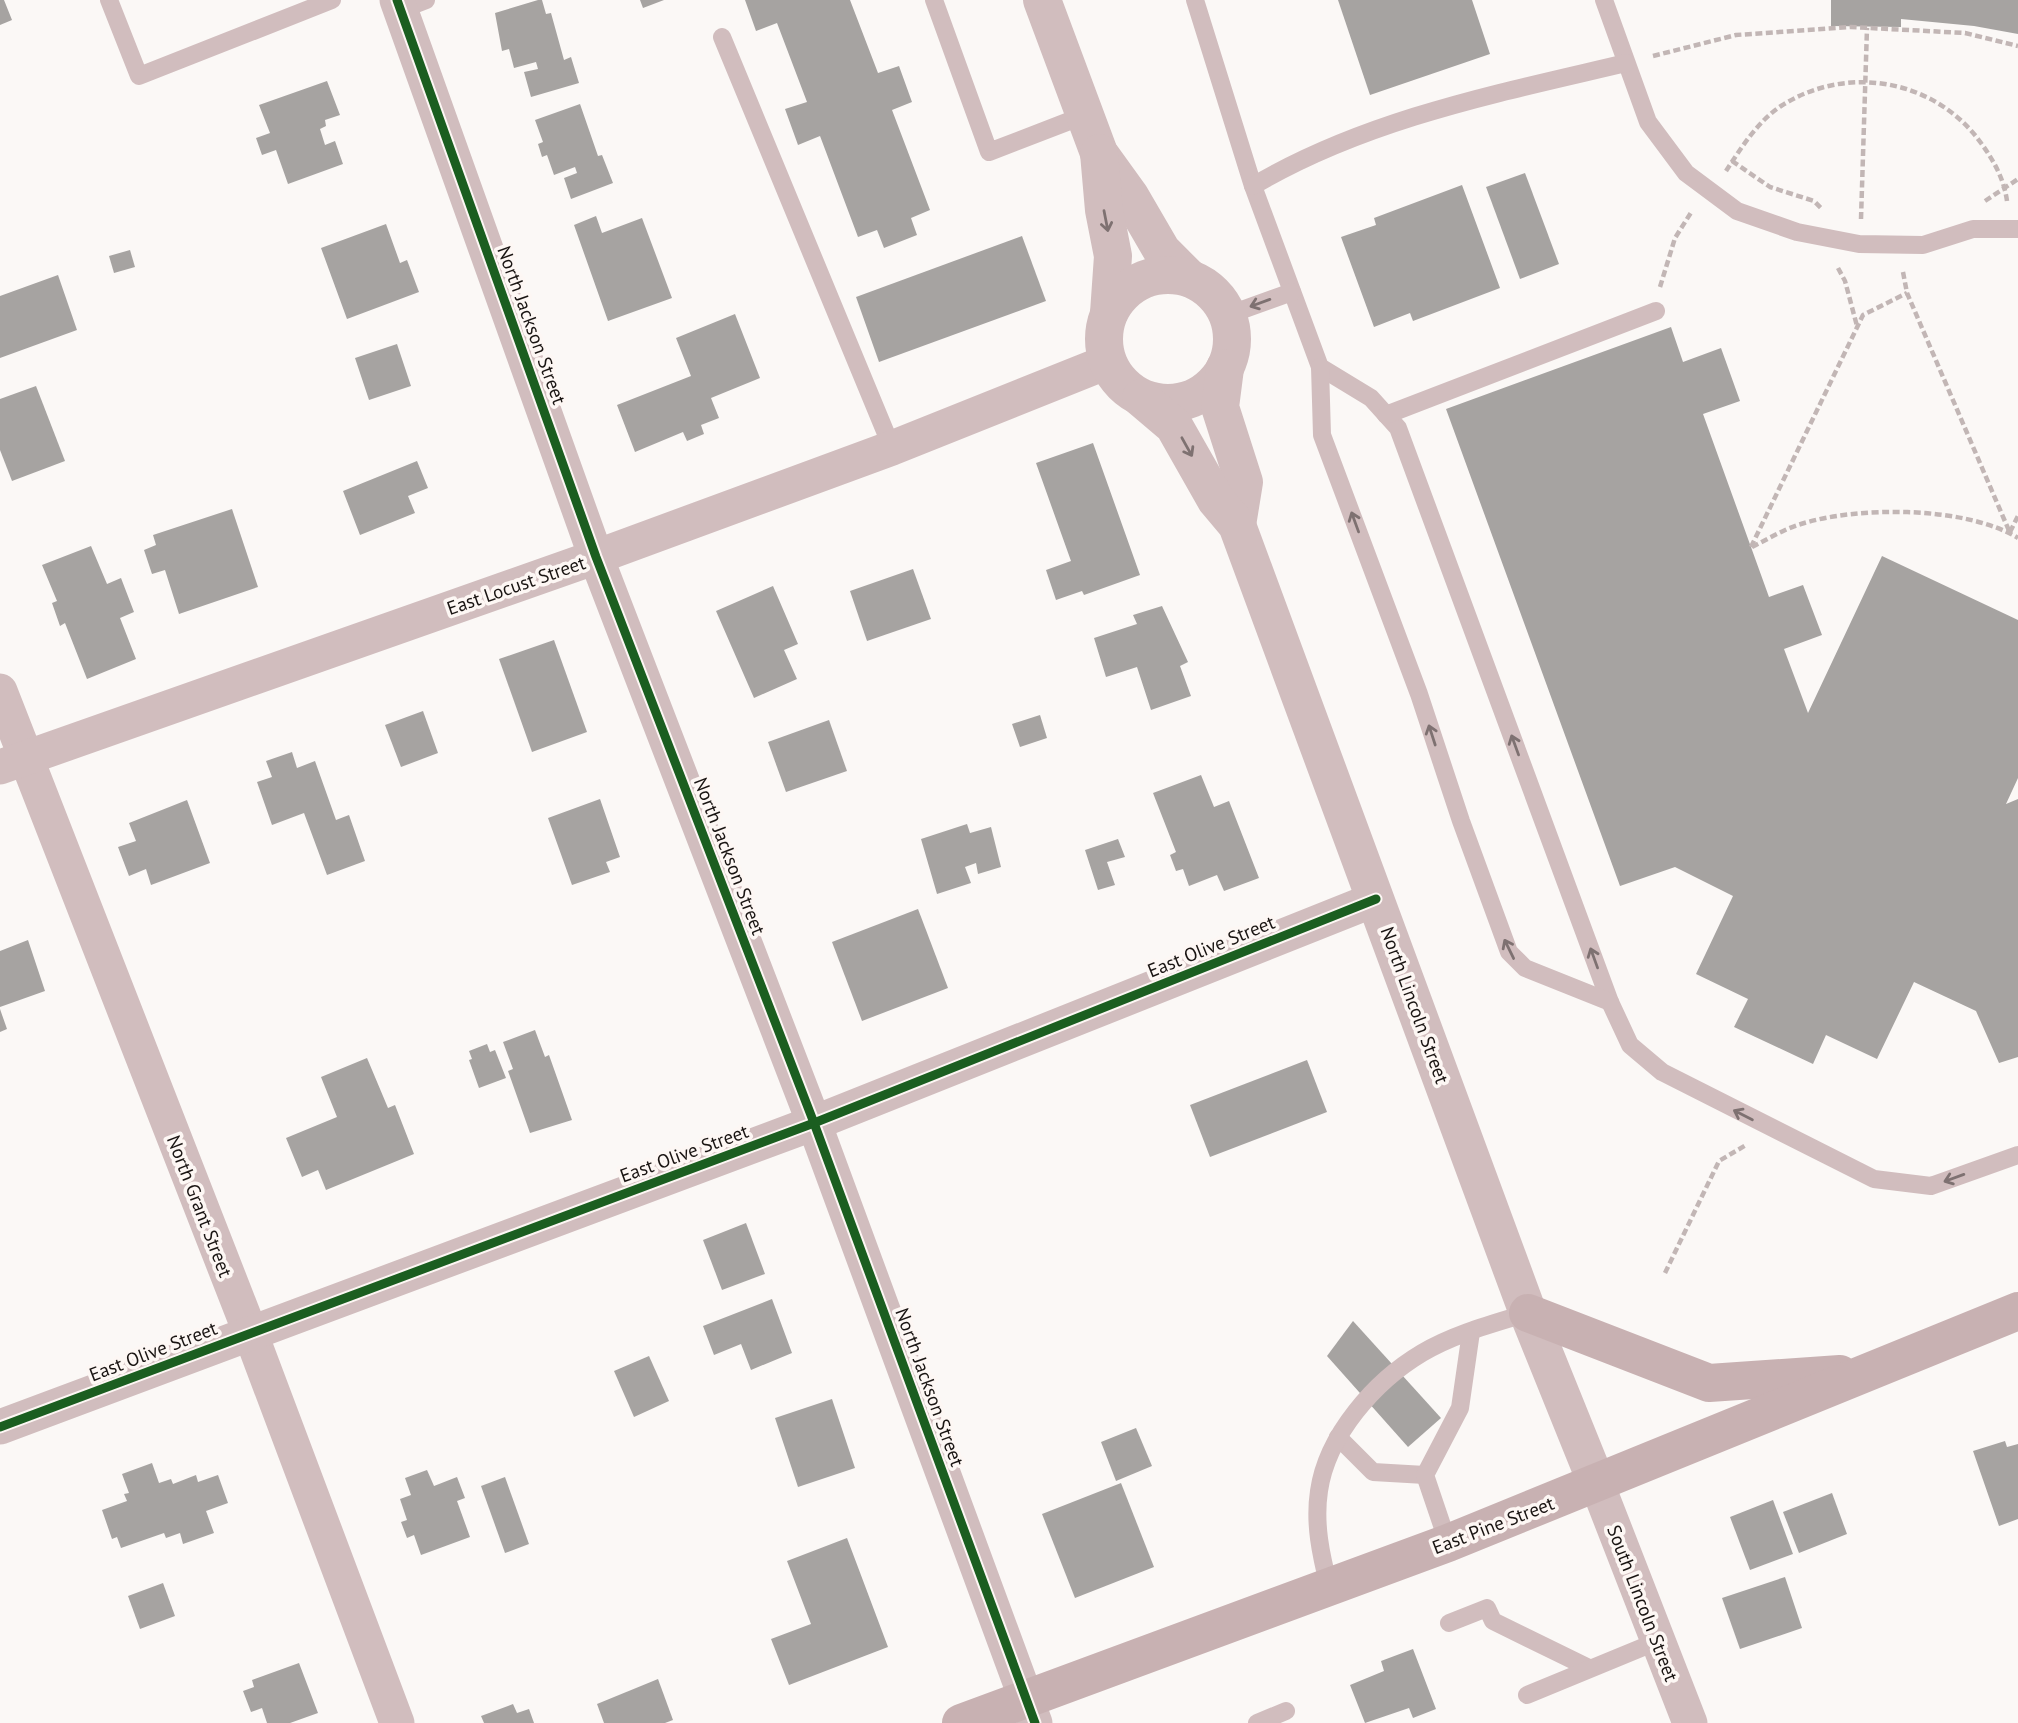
<svg xmlns="http://www.w3.org/2000/svg" width="2018" height="1723" font-family="'PT Sans',sans-serif">
<style>
.building{fill:#a6a3a1}
.lines{fill:none;stroke-linecap:round;stroke-linejoin:round}
.path{stroke:#c2b6b5;stroke-width:4.5;stroke-dasharray:7 3.5;stroke-linecap:butt}
.service{stroke:#d1bdbe;stroke-width:18}
.minor{stroke:#d1bdbe;stroke-width:35}
.tertiary{stroke:#d1bdbe;stroke-width:38}
.secondary{stroke:#c8b1b2;stroke-width:38}
.cycleway-casing{stroke:#fdf7f4;stroke-width:13}
.cycleway{stroke:#1b5e20;stroke-width:9}
.oneway{stroke:#7e7171}
.labels{text-anchor:middle;dominant-baseline:central;stroke-width:7;stroke-linejoin:round;paint-order:stroke}
.street-label{font-size:19px;fill:#191412;stroke:#fdf7f4}
</style>
<rect width="100%" height="100%" fill="#fbf8f6"/>
<g class="building">
<polygon points="0,0 4,0 12,20 0,25"/>
<polygon points="538,0 542,0 546,14 551,13 564,60 571,57 579,83 531,97 524,72 538,69 536,62 514,68 509,49 502,51 495,13"/>
<polygon points="640,0 664,0 643,8"/>
<polygon points="745,0 850,0 878,73 899,66 912,102 892,110 930,210 911,218 917,235 884,248 877,230 858,237 820,136 798,145 785,109 807,102 777,23 756,31"/>
<polygon points="1338,0 1472,0 1490,54 1370,95"/>
<polygon points="1831,0 2018,0 2018,34 1974,26 1901,19 1901,27 1831,26"/>
<polygon points="327,81 340,115 325,120 326,126 320,129 325,145 335,141 343,164 288,184 276,150 262,155 256,138 270,133 259,105"/>
<polygon points="580,104 598,156 602,155 613,183 571,199 564,178 577,173 575,167 554,175 547,155 542,157 538,144 543,142 535,120"/>
<polygon points="1525,173 1559,264 1520,279 1486,187"/>
<polygon points="1462,185 1500,288 1413,321 1410,313 1374,327 1341,237 1376,225 1374,218"/>
<polygon points="596,216 602,233 642,218 672,298 608,321 574,225"/>
<polygon points="386,224 400,263 407,260 419,292 347,319 321,248"/>
<polygon points="1022,236 1046,301 879,362 856,297"/>
<polygon points="130,250 135,267 114,273 109,256"/>
<polygon points="58,275 77,330 0,358 0,296"/>
<polygon points="735,314 760,378 711,398 719,418 701,425 704,434 687,441 683,432 635,452 617,405 691,376 676,338"/>
<polygon points="1671,327 1683,362 1721,348 1740,401 1703,414 1769,597 1803,585 1822,635 1784,649 1808,713 1882,556 2018,620 2018,778 2006,804 2018,799 2018,1057 1999,1063 1976,1011 1914,982 1877,1059 1826,1035 1813,1064 1734,1027 1748,999 1696,974 1733,896 1675,867 1620,886 1446,409"/>
<polygon points="397,344 411,386 369,400 355,358"/>
<polygon points="36,386 65,461 12,481 0,450 0,399"/>
<polygon points="1093,443 1140,575 1084,595 1082,591 1056,600 1046,570 1071,561 1036,463"/>
<polygon points="417,461 428,488 408,496 415,513 360,535 343,491"/>
<polygon points="232,509 258,587 179,614 165,570 152,574 144,550 156,545 153,535"/>
<polygon points="91,546 107,584 121,578 134,612 120,618 136,659 87,679 65,623 60,626 52,603 57,601 42,565"/>
<polygon points="913,569 931,619 867,641 850,591"/>
<polygon points="773,586 798,644 784,650 797,679 754,698 716,611"/>
<polygon points="1162,606 1188,662 1180,666 1191,696 1151,710 1137,667 1106,677 1094,638 1137,624 1133,615"/>
<polygon points="554,640 587,732 532,752 499,659"/>
<polygon points="423,711 438,753 401,767 385,725"/>
<polygon points="1040,715 1047,738 1020,747 1012,724"/>
<polygon points="829,720 847,771 786,792 768,742"/>
<polygon points="292,752 297,768 315,761 336,820 349,815 365,861 327,875 304,813 272,825 257,782 272,777 266,761"/>
<polygon points="1201,775 1214,807 1229,801 1259,878 1224,891 1217,875 1189,886 1183,869 1176,871 1170,855 1176,852 1153,793"/>
<polygon points="600,799 620,857 606,862 610,872 572,885 548,818"/>
<polygon points="187,800 210,863 151,885 146,869 129,876 118,847 136,841 129,823"/>
<polygon points="967,824 970,833 991,827 1001,867 978,874 976,863 965,867 971,883 937,894 921,839"/>
<polygon points="1118,839 1125,857 1107,862 1115,885 1098,890 1085,850"/>
<polygon points="918,909 948,988 862,1021 832,942"/>
<polygon points="28,940 45,991 0,1007 0,951"/>
<polygon points="0,1009 7,1029 0,1032"/>
<polygon points="535,1030 545,1057 549,1055 572,1120 530,1133 508,1071 513,1069 503,1042"/>
<polygon points="487,1044 490,1052 495,1050 506,1078 479,1088 469,1060 472,1059 469,1051"/>
<polygon points="367,1058 388,1108 395,1105 414,1154 326,1190 318,1170 302,1177 286,1138 337,1117 321,1077"/>
<polygon points="1307,1060 1327,1112 1210,1157 1190,1105"/>
<polygon points="746,1223 765,1274 722,1290 703,1240"/>
<polygon points="772,1299 792,1353 751,1370 741,1344 714,1355 703,1326"/>
<polygon points="1353,1321 1441,1418 1408,1447 1327,1356"/>
<polygon points="649,1356 669,1401 634,1417 614,1371"/>
<polygon points="832,1399 855,1468 798,1487 775,1418"/>
<polygon points="1136,1428 1152,1466 1116,1481 1101,1442"/>
<polygon points="2005,1441 2007,1447 2018,1444 2018,1519 1999,1526 1973,1451"/>
<polygon points="152,1463 159,1483 171,1479 173,1484 196,1475 198,1482 218,1475 228,1503 206,1511 214,1533 183,1544 180,1533 166,1538 164,1533 121,1548 117,1537 112,1539 102,1510 127,1501 124,1494 129,1493 122,1474"/>
<polygon points="427,1470 434,1486 457,1477 465,1498 457,1501 470,1537 421,1555 414,1535 407,1538 401,1522 407,1520 400,1499 411,1495 405,1478"/>
<polygon points="505,1477 529,1544 505,1553 481,1486"/>
<polygon points="1121,1483 1154,1567 1075,1598 1042,1514"/>
<polygon points="1832,1493 1847,1534 1799,1553 1783,1512"/>
<polygon points="1773,1500 1793,1554 1750,1570 1730,1517"/>
<polygon points="847,1538 888,1647 789,1685 771,1639 811,1624 787,1561"/>
<polygon points="1785,1577 1802,1628 1740,1649 1722,1598"/>
<polygon points="163,1583 175,1616 140,1629 128,1596"/>
<polygon points="1413,1649 1436,1709 1413,1718 1409,1708 1365,1723 1350,1685 1384,1671 1381,1661"/>
<polygon points="299,1663 318,1713 290,1723 267,1723 262,1708 251,1712 243,1691 254,1687 252,1680"/>
<polygon points="658,1679 673,1720 665,1723 604,1723 597,1704"/>
<polygon points="513,1704 517,1713 529,1709 534,1723 484,1723 481,1716"/>
</g>
<g class="lines">
<g class="path">
<polyline points="1653,56 1736,35 1851,27 1965,33 2018,46"/>
<polyline points="1732,161 1770,187 1814,201 1821,208"/>
<path d="M1726,171C1741,148 1758,121 1781,106C1848,63 1936,80 1981,143C1994,161 2004,179 2007,201"/>
<polyline points="1985,201 2018,179"/>
<polyline points="1861,219 1867,28"/>
<polyline points="1838,268 1845,281 1857,326"/>
<polyline points="1903,272 1907,293 2010,533"/>
<polyline points="1660,287 1675,238 1692,211"/>
<polyline points="2010,532 2018,516"/>
<polyline points="1751,547 1863,315 1907,293"/>
<path d="M1752,547C1768,539 1784,529 1801,524C1858,506 1966,506 2018,538"/>
<polyline points="1665,1273 1719,1161 1746,1145"/>
</g>
<g class="service">
<polyline points="109,0 139,76 332,0"/>
<polyline points="934,0 989,152 1085,115"/>
<polyline points="1195,0 1253,186 1320,367 1371,398 1398,428 1610,1002 1630,1045 1662,1072 1874,1179 1931,1186 2018,1155"/>
<polyline points="1604,0 1648,122 1686,173 1737,211 1797,232 1859,244 1923,245 1973,229 2018,229"/>
<polyline points="400,10 426,0"/>
<polyline points="722,37 892,448"/>
<path d="M1253,186C1366,119 1499,93 1626,63"/>
<polyline points="1228,315 1292,292"/>
<polyline points="1320,367 1322,435 1419,694 1461,821 1509,952 1525,968 1610,1002"/>
<polyline points="1386,415 1656,311"/>
<polyline points="1338,1437 1373,1472 1425,1475"/>
<polyline points="1448,1543 1425,1475 1460,1408 1471,1332"/>
<path d="M1329,1587C1321,1555 1314,1524 1319,1491C1327,1435 1375,1381 1422,1353C1454,1334 1492,1324 1528,1313"/>
<polyline points="1449,1623 1487,1608 1493,1621 1589,1668"/>
<polyline points="1527,1695 1658,1641"/>
<polyline points="1257,1723 1286,1711"/>
</g>
<g class="minor">
<polyline points="397,0 596,557 814,1123 1035,1723"/>
<polyline points="0,691 250,1332 397,1723"/>
<polyline points="0,767 596,557 892,448 1107,362"/>
<polyline points="0,1427 814,1123 1376,899"/>
<polyline points="1597,1484 1690,1723"/>
</g>
<g class="tertiary">
<polyline points="1042,0 1099,153 1130,196 1162,251 1189,278"/>
<polyline points="1099,153 1104,210 1113,256 1109,313"/>
<circle cx="1168" cy="339" r="64"/>
<polyline points="1225,368 1220,407 1244,482 1237,525"/>
<polyline points="1141,398 1174,426 1216,500 1237,525 1528,1313 1597,1484"/>
</g>
<g class="secondary">
<polyline points="1528,1313 1709,1383 1840,1374"/>
<polyline points="961,1723 1448,1543 2018,1311"/>
</g>
<g class="cycleway-casing">
<g id="cycleway">
<polyline points="397,0 596,557 814,1123 1035,1723"/>
<polyline points="0,1427 814,1123 1376,899"/>
</g>
</g>
<use href="#cycleway" class="cycleway"/>
</g>
<defs><path id="oneway-shaft" d="M-6 0H5M1.5-3L5.5 0L1.5 3" fill="none" stroke-width="1.6" stroke-linecap="round" stroke-linejoin="round" transform="scale(1.75)"/></defs>
<g class="oneway">
<use href="#oneway-shaft" transform="translate(1106 221) rotate(79)"/>
<use href="#oneway-shaft" transform="translate(1260 303) rotate(160)"/>
<use href="#oneway-shaft" transform="translate(1187 447) rotate(61)"/>
<use href="#oneway-shaft" transform="translate(1355 522) rotate(-110)"/>
<use href="#oneway-shaft" transform="translate(1432 735) rotate(-108)"/>
<use href="#oneway-shaft" transform="translate(1515 745) rotate(-110)"/>
<use href="#oneway-shaft" transform="translate(1509 949) rotate(-116)"/>
<use href="#oneway-shaft" transform="translate(1594 958) rotate(-110)"/>
<use href="#oneway-shaft" transform="translate(1743 1115) rotate(-153)"/>
<use href="#oneway-shaft" transform="translate(1954 1178) rotate(160)"/>
</g>
<g class="labels">
<g class="street-label">
<text transform="translate(532 325) rotate(70)">North Jackson Street</text>
<text transform="translate(516 585) rotate(-19)">East Locust Street</text>
<text transform="translate(730 856) rotate(69)">North Jackson Street</text>
<text transform="translate(1211 946) rotate(-22)">East Olive Street</text>
<text transform="translate(1415 1005) rotate(70)">North Lincoln Street</text>
<text transform="translate(684 1153) rotate(-20)">East Olive Street</text>
<text transform="translate(200 1206) rotate(69)">North Grant Street</text>
<text transform="translate(153 1351) rotate(-21)">East Olive Street</text>
<text transform="translate(930 1387) rotate(70)">North Jackson Street</text>
<text transform="translate(1493 1525) rotate(-21)">East Pine Street</text>
<text transform="translate(1643 1603) rotate(69)">South Lincoln Street</text>
</g>
</g>
</svg>
